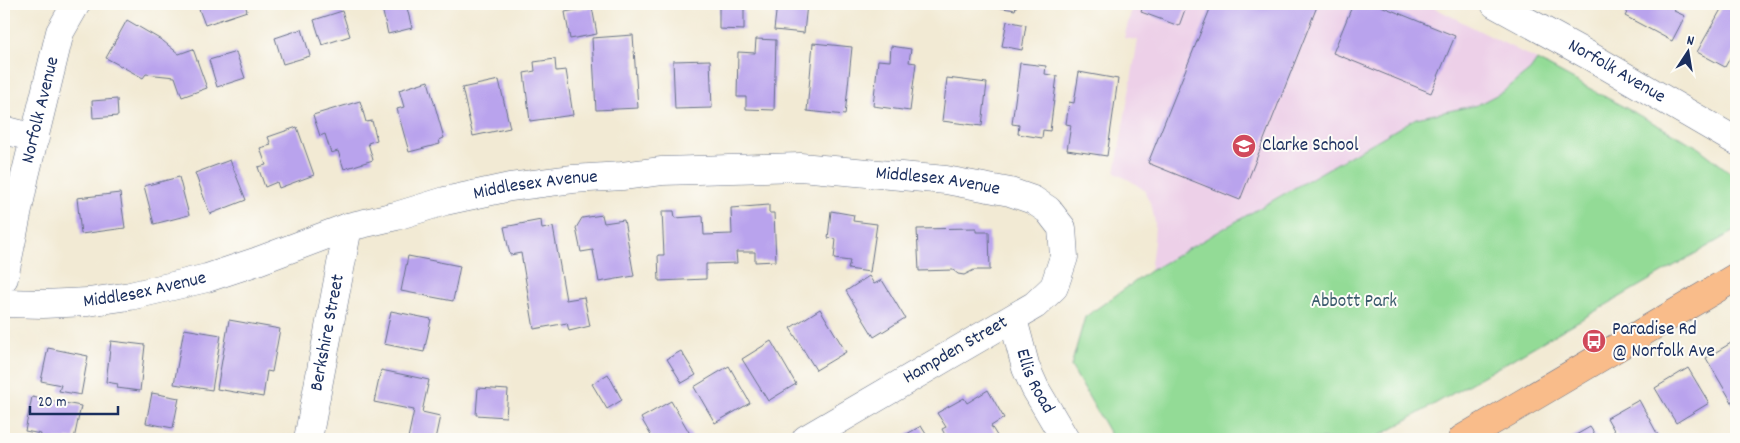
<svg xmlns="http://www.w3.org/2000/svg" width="1740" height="443" font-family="Dekko,sans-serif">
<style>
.built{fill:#edd0e8}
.green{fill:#93db96;stroke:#57857a}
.building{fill:#b9a3ed}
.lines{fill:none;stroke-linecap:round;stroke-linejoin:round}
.minor-casing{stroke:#667087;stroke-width:29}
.trunk-casing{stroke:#667087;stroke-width:29}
.minor{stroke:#fff;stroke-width:28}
.trunk{stroke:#f9bc8a;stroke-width:28}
.labels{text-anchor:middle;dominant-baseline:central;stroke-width:4;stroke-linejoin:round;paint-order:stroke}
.street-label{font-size:19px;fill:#1b2f5e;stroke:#fdfcf7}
.poi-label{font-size:19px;fill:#1b2f5e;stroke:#fdfcf7;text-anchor:start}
.park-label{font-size:19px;fill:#395a6c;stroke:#fdfcf7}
</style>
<rect width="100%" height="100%" fill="#fdfcf7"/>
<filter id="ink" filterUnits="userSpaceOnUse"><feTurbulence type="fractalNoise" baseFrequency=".02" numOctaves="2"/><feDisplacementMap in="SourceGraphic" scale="10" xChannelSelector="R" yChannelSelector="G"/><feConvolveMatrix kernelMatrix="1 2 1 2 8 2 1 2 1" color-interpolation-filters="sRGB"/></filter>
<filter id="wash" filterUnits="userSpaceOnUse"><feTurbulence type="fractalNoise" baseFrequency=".0096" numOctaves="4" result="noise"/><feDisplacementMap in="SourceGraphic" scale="20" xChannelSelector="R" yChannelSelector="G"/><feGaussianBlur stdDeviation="1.12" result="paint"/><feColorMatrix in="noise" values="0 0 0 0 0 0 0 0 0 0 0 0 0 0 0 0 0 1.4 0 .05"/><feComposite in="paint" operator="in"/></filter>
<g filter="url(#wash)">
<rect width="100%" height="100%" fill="#f2ead4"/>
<polygon class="built" points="1133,4 1427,4 1537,60 1530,70 1504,91 1477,105 1416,118 1150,271 1154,242 1155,223 1152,207 1144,190 1131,181 1115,173 1138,40 1124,38"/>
<polygon class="green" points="1537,60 1696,146 1736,177 1736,230 1374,439 1113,439 1071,366 1085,317 1150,271 1416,118 1477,105 1504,91 1530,70"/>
<g id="blocks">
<g class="building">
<polygon points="197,4 245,4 247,11 205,25"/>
<polygon points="381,4 406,4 412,28 388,34"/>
<polygon points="719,4 744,4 744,30 719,29"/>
<polygon points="777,4 807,4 804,33 774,30"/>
<polygon points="998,4 1017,4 1015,10 997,7"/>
<polygon points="1144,4 1187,4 1179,26 1141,12"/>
<polygon points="1212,4 1318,4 1240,200 1148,163"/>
<polygon points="1353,4 1376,4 1455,36 1431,93 1333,53"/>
<polygon points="1632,4 1678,4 1674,11 1685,16 1672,41 1625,16"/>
<polygon points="1724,4 1736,4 1736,47 1725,67 1697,52"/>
<polygon points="592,7 597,34 570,39 565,12"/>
<polygon points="342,11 350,36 322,45 314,20"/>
<polygon points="127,20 163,41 179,54 193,49 207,88 182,97 175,77 146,74 143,78 106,58"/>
<polygon points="1007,21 1026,25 1022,50 1002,46"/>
<polygon points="302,29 310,56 283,64 275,38"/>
<polygon points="633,35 638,108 596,110 592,38"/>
<polygon points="756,39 776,40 774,110 746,109 746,97 737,97 738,52 755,53"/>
<polygon points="813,43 852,47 845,115 807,111"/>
<polygon points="891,46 911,49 909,62 916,63 910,111 873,106 878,60 890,61"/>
<polygon points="236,52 245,78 217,87 209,60"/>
<polygon points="555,59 556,71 566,70 573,115 530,121 524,73 535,71 534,62"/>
<polygon points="710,60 712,108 675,109 673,61"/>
<polygon points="1020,63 1046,66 1045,74 1057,76 1050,131 1043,130 1042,138 1018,134 1019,125 1012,124"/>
<polygon points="1079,72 1118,79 1107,156 1067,150 1071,125 1066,124 1069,102 1074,103"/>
<polygon points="947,78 987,83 982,126 942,121"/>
<polygon points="499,80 510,128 473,136 462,88"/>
<polygon points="428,81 444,138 439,140 440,144 409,152 397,109 404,107 399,90"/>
<polygon points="117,99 118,116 93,118 92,101"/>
<polygon points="360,101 366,122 372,121 377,140 368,143 373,160 344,169 338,151 331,153 325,134 320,136 313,115"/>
<polygon points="297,127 314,175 279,188 277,182 265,187 258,167 266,165 260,148 271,145 268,137"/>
<polygon points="230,160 246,200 210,214 195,173"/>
<polygon points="179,177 189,215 154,224 144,186"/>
<polygon points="120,193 125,228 81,234 77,198"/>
<polygon points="769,205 769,213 774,213 776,261 755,262 755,252 736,252 737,263 706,264 706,279 659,281 658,255 664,255 662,211 674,211 675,218 703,216 704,235 732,234 731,208"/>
<polygon points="831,211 854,215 853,221 877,224 870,272 848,269 850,261 834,259 836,239 828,238"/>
<polygon points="602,215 604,223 624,220 634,276 599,282 593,250 581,252 576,228 582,218"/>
<polygon points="541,220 542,229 553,227 566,300 584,297 590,326 569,331 567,323 534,329 521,253 510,255 504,227"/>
<polygon points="976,228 976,232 989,232 990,270 974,270 964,275 958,274 953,270 919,271 917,229"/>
<polygon points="408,256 460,266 453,301 401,291"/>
<polygon points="869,276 874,284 882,280 905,318 874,337 846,291"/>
<polygon points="820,309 846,352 816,370 790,328"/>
<polygon points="391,311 431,319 424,352 384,344"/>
<polygon points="229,320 280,329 272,372 267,371 263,397 217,389"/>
<polygon points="184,329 221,335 212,390 174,384"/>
<polygon points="1736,340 1736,409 1706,358"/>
<polygon points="111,341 145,345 140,391 117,388 118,384 106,382"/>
<polygon points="771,341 796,384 768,401 742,359"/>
<polygon points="48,348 88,356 81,395 59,391 61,385 41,381"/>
<polygon points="681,351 696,375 682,383 667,359"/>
<polygon points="729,366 750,403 715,423 694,387"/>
<polygon points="1688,368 1709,403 1676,423 1655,388"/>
<polygon points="381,370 429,380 422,412 440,416 435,439 408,438 414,410 374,402"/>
<polygon points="608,374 622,400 607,409 592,384"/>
<polygon points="478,388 508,390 506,417 476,415"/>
<polygon points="988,390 1004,418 991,426 999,439 947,439 942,429 946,427 937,413 964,398 967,403"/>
<polygon points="152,393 179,398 173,428 146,423"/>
<polygon points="32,397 81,406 74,439 67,438 67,439 40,439 41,434 25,431"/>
<polygon points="1639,400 1660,439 1619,439 1607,418"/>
<polygon points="671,401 693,439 653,439 641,418"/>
<polygon points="921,426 929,439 898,439"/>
<polygon points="1590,427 1598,439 1569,439"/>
</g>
</g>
</g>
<g filter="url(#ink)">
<use href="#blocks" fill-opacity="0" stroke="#667087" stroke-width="1"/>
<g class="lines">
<g class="minor-casing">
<g id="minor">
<path id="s1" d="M1495,4L1588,55L1736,141"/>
<polyline points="4,130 35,138"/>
<path id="s2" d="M4,278L25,176L60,32L76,4"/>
<path id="s3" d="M4,303L43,304L88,302L130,296L207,278L255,262L348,227L396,216L445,201L510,187L573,179L622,176L662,171L800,167L946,180L1010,192L1033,200L1048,210L1062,228L1064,257L1054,287L1035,305L806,439"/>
<path id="s4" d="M1013,319L1026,368L1035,388L1065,439"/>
<path id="s5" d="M308,439L348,227"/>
</g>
</g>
<g class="trunk-casing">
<polyline id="trunk" points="1462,439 1736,277"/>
</g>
<use href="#minor" class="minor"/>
<use href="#trunk" class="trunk"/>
</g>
</g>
<defs>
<g id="school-disc" transform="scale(1.25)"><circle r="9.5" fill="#d1495b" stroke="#fdfcf7"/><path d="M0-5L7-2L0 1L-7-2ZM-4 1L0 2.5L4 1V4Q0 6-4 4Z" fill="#fff"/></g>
<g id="bus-disc" transform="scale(1.25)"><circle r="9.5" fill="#d1495b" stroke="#fdfcf7"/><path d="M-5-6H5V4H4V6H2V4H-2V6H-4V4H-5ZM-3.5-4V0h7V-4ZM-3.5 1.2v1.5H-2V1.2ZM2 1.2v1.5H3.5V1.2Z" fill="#fff"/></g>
</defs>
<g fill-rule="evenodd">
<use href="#school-disc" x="1244" y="146"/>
<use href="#bus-disc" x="1594" y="341"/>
</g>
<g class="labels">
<g class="street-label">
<text stroke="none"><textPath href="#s1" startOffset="139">Norfolk Avenue</textPath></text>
<text stroke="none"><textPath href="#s2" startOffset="172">Norfolk Avenue</textPath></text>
<text stroke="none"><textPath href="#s3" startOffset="952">Middlesex Avenue</textPath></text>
<text stroke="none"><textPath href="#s3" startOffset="548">Middlesex Avenue</textPath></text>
<text stroke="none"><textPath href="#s3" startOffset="142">Middlesex Avenue</textPath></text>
<text stroke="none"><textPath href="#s5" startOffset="108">Berkshire Street</textPath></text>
<text transform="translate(956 351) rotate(-30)">Hampden Street</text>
<text stroke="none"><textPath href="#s4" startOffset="66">Ellis Road</textPath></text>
</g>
<g class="poi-label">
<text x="1262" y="146">Clarke School</text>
<text x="1612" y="330">Paradise Rd<tspan x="1612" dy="22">@ Norfolk Ave</tspan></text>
</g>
<g class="park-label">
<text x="1354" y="302">Abbott Park</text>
</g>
</g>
<rect width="1740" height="443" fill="none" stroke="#fdfcf7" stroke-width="20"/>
<g transform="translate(1688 52) rotate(12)" stroke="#fdfcf7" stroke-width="4" paint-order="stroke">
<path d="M0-4L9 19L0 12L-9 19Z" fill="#1b2f5e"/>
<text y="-8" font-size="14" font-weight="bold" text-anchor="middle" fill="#1b2f5e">N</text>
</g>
<path d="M30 406v8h88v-8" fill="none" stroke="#1b2f5e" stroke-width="2.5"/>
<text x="38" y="406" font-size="15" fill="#1b2f5e" stroke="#fdfcf7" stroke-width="4" paint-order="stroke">20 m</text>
</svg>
